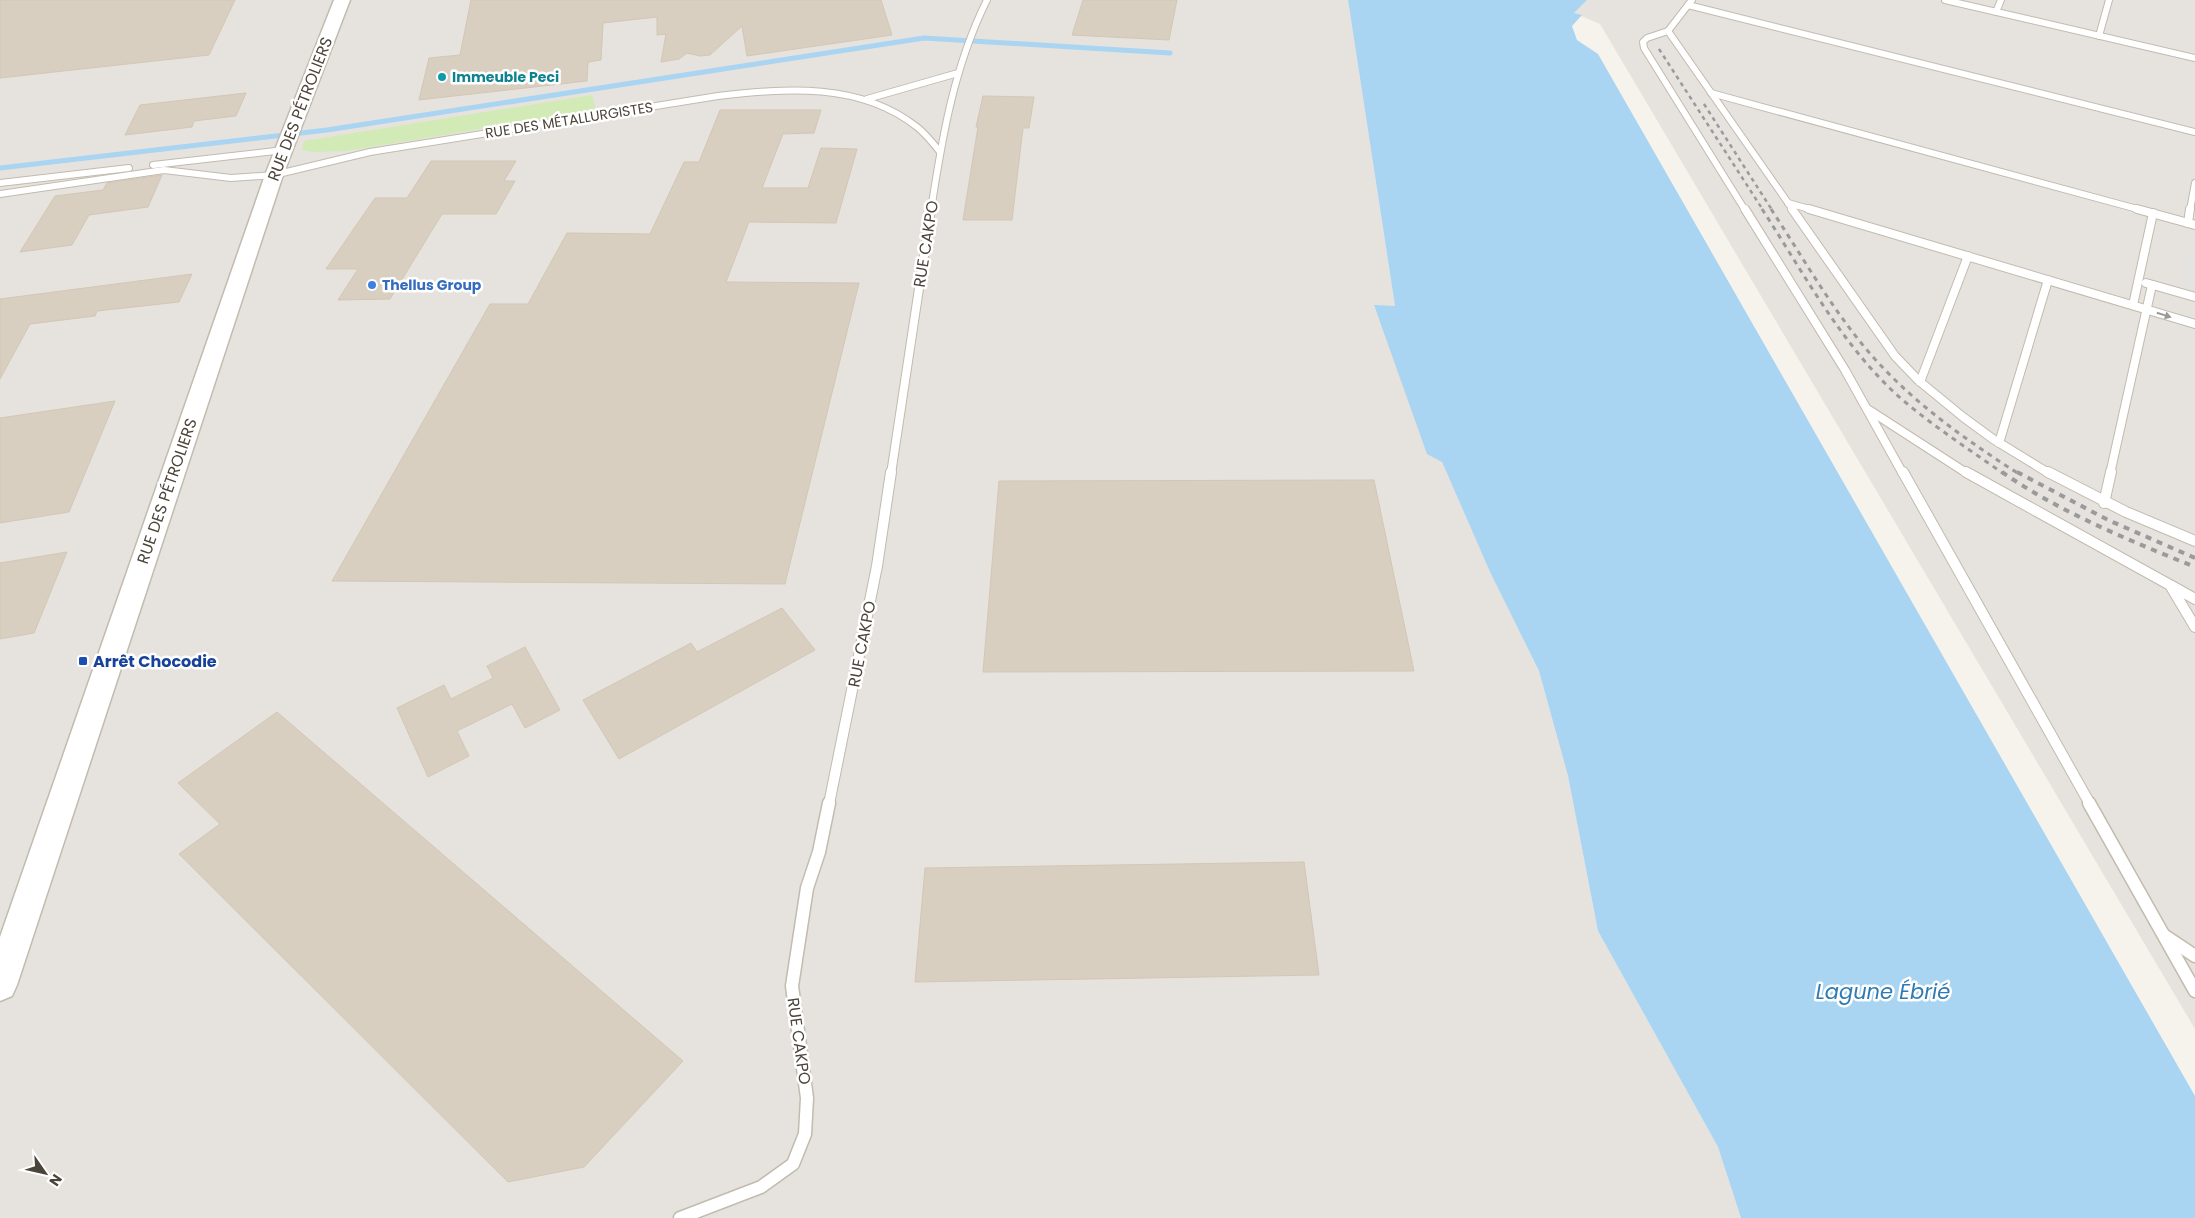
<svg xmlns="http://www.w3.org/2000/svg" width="2195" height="1218" font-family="Poppins,sans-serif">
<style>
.industrial{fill:#e6e2dd}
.green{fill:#d2eab5}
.parking{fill:#e5e3e0}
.water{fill:#a9d4f2}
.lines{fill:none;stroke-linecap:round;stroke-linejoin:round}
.stream{stroke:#a9d4f2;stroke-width:5}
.building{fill:#d8cfc1;stroke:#d3c7b4}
.service-far3-casing{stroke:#c2bbae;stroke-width:8}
.service-far2-casing{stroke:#c2bbae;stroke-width:10}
.service-far1-casing{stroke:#c2bbae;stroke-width:12}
.service-casing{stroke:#c2bbae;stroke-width:15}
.tertiary-casing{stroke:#c2bbae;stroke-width:3}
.service-far3{stroke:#fff;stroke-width:6}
.service-far2{stroke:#fff;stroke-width:8}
.service-far1{stroke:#fff;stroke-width:10}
.service{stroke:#fff;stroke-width:12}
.tertiary{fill:#fff;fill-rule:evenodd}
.rail-far2{stroke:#9a9a9a;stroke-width:2.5;stroke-dasharray:4 4;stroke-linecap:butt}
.rail-far1{stroke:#9a9a9a;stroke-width:3;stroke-dasharray:5 5;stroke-linecap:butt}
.rail{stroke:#9a9a9a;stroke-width:4;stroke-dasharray:6 6;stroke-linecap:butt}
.oneway{fill:#9c9892}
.culture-dot{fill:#0f9aa8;stroke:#fff;stroke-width:2}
.shop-dot{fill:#3f7fe0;stroke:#fff;stroke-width:2}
.transit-dot{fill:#1a4fb4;stroke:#fff;stroke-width:2}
.labels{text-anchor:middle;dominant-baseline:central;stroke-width:5;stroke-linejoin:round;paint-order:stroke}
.far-culture-label{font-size:14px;font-weight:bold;fill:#0d838f;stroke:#fff;text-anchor:start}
.far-street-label{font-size:14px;fill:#4b4439;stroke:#fff}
.far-shop-label{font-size:14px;font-weight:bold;fill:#366cbe;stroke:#fff;text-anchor:start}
.street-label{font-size:16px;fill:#4b4439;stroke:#fff}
.transit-label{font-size:16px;font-weight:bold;fill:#164399;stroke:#fff;text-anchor:start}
.near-water-label{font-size:21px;font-style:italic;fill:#2e7ab2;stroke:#fff}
</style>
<rect width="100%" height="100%" fill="#f6f3ec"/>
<g class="industrial">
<polygon points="0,0 1348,0 1395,306 1374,306 1490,572 1539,671 1568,776 1598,931 1718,1147 1741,1218 0,1218"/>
<polygon points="1587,0 2195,0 2195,1029 1600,24 1574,13"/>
</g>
<polygon class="green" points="592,95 596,110 346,151 313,152 302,150 304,141"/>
<polygon class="parking" points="2190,235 2195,236 2195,288 2182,284"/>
<polygon class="water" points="1348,0 1587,0 1574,13 1582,15 1572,26 1577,40 1598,54 2195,1096 2195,1218 1741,1218 1718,1147 1598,931 1568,776 1539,671 1490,572 1442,462 1427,454 1374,305 1395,306"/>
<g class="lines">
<polyline class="stream" points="0,168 327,130 924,38 1170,53"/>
</g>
<g class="building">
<polygon points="0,0 235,0 209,55 0,78"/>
<polygon points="471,0 881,0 892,35 747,56 742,26 710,55 700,56 687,53 679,59 661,62 666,34 657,35 657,17 603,23 601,60 588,62 587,81 419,100 429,58 460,55"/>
<polygon points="1083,0 1177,0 1169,40 1072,35"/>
<polygon points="246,93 236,116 194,121 192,127 125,135 140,105"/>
<polygon points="983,96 1034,97 1029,128 1023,128 1012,220 963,220 978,127 976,127"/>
<polygon points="720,110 821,110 814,133 783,134 762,188 808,188 821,148 857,149 836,223 749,222 726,282 859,283 785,584 332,581 490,304 528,304 567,233 650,234 684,162 699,162"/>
<polygon points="431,161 516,161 504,181 515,181 496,214 442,214 390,299 338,300 358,269 326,269 375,198 407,198"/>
<polygon points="162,175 148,207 89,215 72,245 20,252 55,196 103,190 107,183"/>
<polygon points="192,274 179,302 97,311 95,316 30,324 0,379 0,299"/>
<polygon points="115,401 69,512 0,523 0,418"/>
<polygon points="1374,480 1414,671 983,672 999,481"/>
<polygon points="67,552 34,633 0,639 0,563"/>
<polygon points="782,608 815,650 619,759 583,700 691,643 697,652"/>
<polygon points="525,647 560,710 525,728 512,704 457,731 469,756 428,777 397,708 444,685 451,699 493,678 487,666"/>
<polygon points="277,712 683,1061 584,1167 508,1182 179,854 220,824 178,783"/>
<polygon points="1304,862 1319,975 915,982 925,868"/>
</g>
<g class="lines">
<g class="service-far3-casing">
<g id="service-far3">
<polyline points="1692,0 1668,31 1647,38 1643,42 1644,48 1745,210"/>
<polyline points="1945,0 2195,58"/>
<polyline points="1688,5 2195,132"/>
<polyline points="1996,12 2001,0"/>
<polyline points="1668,31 1793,210"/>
<polyline points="2099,36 2109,0"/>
<polyline points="1711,93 2141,210"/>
<polyline points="867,99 958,73"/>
<polyline points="153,165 284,150"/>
<polyline points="0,183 129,168"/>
<path d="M0,194L164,170L231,178L274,175L370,152L718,96C786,88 860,82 917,127C926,134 933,143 940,152"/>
<polyline points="1788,203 1813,210"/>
<path d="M931,210C942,138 954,66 987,0"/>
<polyline points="2190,210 2195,183"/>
</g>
</g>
<g class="service-far2-casing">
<g id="service-far2">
<polyline points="1745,209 1845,370 1903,474"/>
<polyline points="1792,209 1895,356 1918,380 1963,417 1993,439 2050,474"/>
<polyline points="1809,209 2195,324"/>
<polyline points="2137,209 2195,225"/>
<polyline points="2188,223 2190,209"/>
<polyline points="2146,283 2195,297"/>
<polyline points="2133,305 2153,213"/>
<polyline points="1920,382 1968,256"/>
<polyline points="1869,410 1968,474"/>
<polyline points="1999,443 2048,280"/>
<polyline points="891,474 931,209"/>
<polyline points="2110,474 2152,285"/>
</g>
</g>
<g class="service-far1-casing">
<g id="service-far1">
<polyline points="1903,472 2090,804"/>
<polyline points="1966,472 2170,585 2195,627"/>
<polyline points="2048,472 2126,512 2195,541"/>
<polyline points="2104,503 2111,472"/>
<polyline points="2172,586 2195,599"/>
<polyline points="829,804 877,566 891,472"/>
</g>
</g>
<g class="service-casing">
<g id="service">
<polyline points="2089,803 2195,991"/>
<polyline points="2165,936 2195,956"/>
<polyline points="680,1218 761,1187 793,1164 805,1134 807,1098 792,986 807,888 819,852 829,803"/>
</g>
</g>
<g class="tertiary-casing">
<polygon id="tertiary" points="334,0 350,0 283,175 17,985 12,996 0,1001 0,937 265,175"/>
</g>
<use href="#service-far3" class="service-far3"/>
<use href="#service-far2" class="service-far2"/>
<use href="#service-far1" class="service-far1"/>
<use href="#service" class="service"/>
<use href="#tertiary" class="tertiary"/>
<g class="rail-far2">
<polyline points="1659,49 1763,210"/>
<polyline points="1704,104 1772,210"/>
</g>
<g class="rail-far1">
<path d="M1762,209C1805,275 1844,350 1905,402C1936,428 1970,450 2004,474"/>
<path d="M1771,209C1804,259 1834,313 1873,357C1915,404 1966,440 2019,474"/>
</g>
<g class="rail">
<path d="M2002,472C2059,512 2131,541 2195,567"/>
<polyline points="2017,472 2108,520 2195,558"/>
</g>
</g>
<defs><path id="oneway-solid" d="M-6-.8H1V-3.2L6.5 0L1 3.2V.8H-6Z" transform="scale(1.25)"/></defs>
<use class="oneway" href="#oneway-solid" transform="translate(2164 315) rotate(17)"/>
<circle class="culture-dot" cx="442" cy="77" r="5"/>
<circle class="shop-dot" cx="372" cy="285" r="5"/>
<rect class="transit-dot" x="78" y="656" width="10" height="10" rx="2.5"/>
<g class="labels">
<g class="far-culture-label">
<text x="452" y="77">Immeuble Peci</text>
</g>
<g class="far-street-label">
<text transform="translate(569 120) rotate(-9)">RUE DES MÉTALLURGISTES</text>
</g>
<g class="far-shop-label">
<text x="382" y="285">Thellus Group</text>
</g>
<g class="street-label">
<text transform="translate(300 109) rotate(-69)">RUE DES PÉTROLIERS</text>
<text transform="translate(926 244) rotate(-81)">RUE CAKPO</text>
<text transform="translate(167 491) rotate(-71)">RUE DES PÉTROLIERS</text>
<text transform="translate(862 644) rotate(-79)">RUE CAKPO</text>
<text transform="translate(799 1041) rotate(82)">RUE CAKPO</text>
</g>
<g class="transit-label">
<text x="93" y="661">Arrêt Chocodie</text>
</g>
<g class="near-water-label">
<text x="1883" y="991">Lagune Ébrié</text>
</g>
</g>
<g transform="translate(45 1173) rotate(124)" stroke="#ffffff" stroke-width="4" paint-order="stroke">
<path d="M0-4L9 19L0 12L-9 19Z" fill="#4b4439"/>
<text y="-8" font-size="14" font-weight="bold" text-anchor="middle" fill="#4b4439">N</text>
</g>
</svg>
